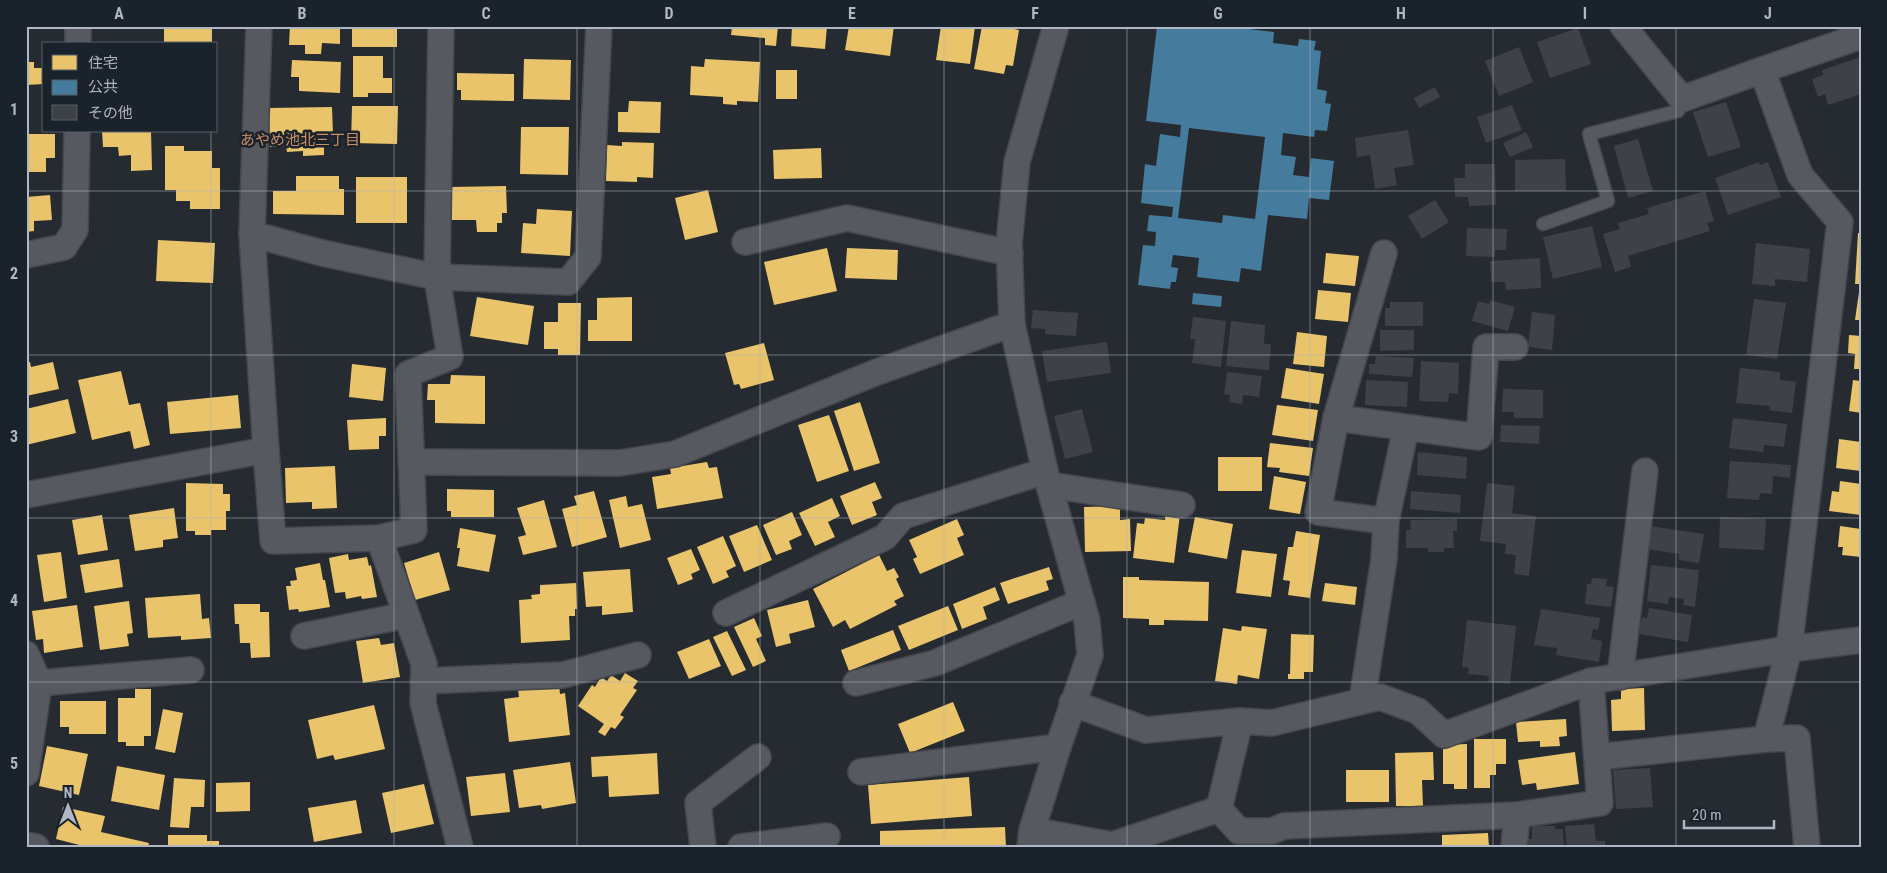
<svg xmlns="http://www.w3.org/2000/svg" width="1887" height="873" font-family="'Roboto Condensed','Noto Sans JP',sans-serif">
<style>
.homes{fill:#e9c46a}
.public{fill:#457b9d;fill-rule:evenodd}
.building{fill:#3e4248}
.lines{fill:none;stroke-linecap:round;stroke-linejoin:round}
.lane-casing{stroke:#44474c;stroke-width:15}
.street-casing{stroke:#44474c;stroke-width:28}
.lane{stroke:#56595f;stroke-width:12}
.street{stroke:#56595f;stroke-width:25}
.grid{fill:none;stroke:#afb7c3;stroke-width:1;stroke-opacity:0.55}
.labels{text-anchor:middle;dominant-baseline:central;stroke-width:5;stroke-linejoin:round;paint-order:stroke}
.neighbourhood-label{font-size:15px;fill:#ca8c63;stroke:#1a222b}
.neatline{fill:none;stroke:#afb7c3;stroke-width:2}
.grid-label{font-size:16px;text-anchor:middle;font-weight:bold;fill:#afb7c3}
</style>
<rect width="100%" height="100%" fill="#262b31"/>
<g class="homes">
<polygon points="164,26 212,27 212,44 164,44"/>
<polygon points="290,26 340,26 340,44 322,43 321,54 305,54 305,45 289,45"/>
<rect x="352" y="26" width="45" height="21"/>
<polygon points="732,26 778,26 776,46 765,45 765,38 731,35"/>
<polygon points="792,26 827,26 825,49 791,46"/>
<polygon points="849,26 894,26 890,56 845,50"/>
<polygon points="941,26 975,26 970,64 936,60"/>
<polygon points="982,26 998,26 1019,30 1013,66 1006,65 1004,74 974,69"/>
<polygon points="353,56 383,56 383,78 392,78 392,93 368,93 368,97 353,97"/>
<polygon points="524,59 571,60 570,100 523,99"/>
<polygon points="705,59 760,62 758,102 737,101 737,105 723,104 723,97 690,95 691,66 704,67"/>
<polygon points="292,60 341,62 340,93 299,91 299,77 291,77"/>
<polygon points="26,62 34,62 34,68 44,68 44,84 26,85"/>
<rect x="776" y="70" width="21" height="29"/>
<polygon points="457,73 514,74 514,101 461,100 461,90 457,90"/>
<polygon points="629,101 661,102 660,133 618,132 618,112 628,112"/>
<polygon points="352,106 398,106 397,144 351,143"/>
<polygon points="332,107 333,134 324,135 324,155 303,156 303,151 287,152 286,146 270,147 269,108"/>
<polygon points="521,127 569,127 568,175 520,174"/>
<polygon points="102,131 151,131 152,170 131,171 131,155 119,156 118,147 103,147"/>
<polygon points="26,134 55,134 55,158 46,158 46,172 26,172"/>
<polygon points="622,142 654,143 653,178 637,177 637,182 606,181 607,145 622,146"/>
<polygon points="165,146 184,146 184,151 212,151 212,168 220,168 220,209 190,209 190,201 176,201 176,190 165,190"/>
<polygon points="821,148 822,178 774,179 773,150"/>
<polygon points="296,176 339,176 339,189 344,189 344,215 273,214 273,191 296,191"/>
<rect x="356" y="177" width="51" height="46"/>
<polygon points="506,186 507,213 502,213 502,223 497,223 497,232 477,232 476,220 450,220 450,187"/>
<polygon points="708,190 718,232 685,240 675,198"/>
<polygon points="50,195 52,220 34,221 34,231 26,232 26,197"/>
<polygon points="537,209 572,211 570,256 521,253 523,223 536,224"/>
<polygon points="1858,233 1861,233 1861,284 1855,284"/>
<polygon points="158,240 215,243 213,283 156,281"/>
<polygon points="827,248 837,291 774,305 764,262"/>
<polygon points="847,248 898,250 897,280 845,278"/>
<polygon points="1326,253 1359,256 1355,286 1323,283"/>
<polygon points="1318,290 1351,293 1348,322 1315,319"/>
<polygon points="1859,292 1861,292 1861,320 1855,320"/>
<polygon points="477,297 534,306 528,345 470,336"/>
<polygon points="632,297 632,341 588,341 588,320 597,320 597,298"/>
<polygon points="558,303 581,303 580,355 558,355 558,349 544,349 544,322 558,322"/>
<polygon points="1297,332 1327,336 1324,367 1293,364"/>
<polygon points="1849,335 1861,336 1861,369 1854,369 1855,354 1848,353"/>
<polygon points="764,343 774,380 741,389 739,384 734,385 725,353"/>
<polygon points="26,362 30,362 31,367 53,362 59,389 26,396"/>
<polygon points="352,364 386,368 383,401 349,397"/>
<polygon points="1286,368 1324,374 1319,404 1281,398"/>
<polygon points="121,371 129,405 140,403 150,445 134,449 130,431 92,440 78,380"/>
<polygon points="451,375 485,376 485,424 435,423 435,400 427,400 428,384 450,384"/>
<polygon points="1853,380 1861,381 1861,413 1849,411"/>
<polygon points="238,395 241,428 170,434 167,402"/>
<polygon points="68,399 76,433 26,445 26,409"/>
<polygon points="860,402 880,463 854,471 834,411"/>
<polygon points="1277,405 1318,410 1313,441 1272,435"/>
<polygon points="829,415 849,471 817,482 798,425"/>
<polygon points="386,418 386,436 379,436 379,449 349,450 347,420"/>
<polygon points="1839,439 1861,442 1861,471 1836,468"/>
<polygon points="1270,443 1313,448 1309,476 1279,472 1280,468 1267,467"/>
<rect x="1218" y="457" width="44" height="34"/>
<polygon points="707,462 709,468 717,467 723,498 657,509 652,477 671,474 670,468"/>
<polygon points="335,466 337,508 312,509 312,502 286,503 285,468"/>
<polygon points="1274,476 1306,482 1300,514 1269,509"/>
<polygon points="1840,481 1861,484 1861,515 1829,511 1832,491 1839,492"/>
<polygon points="875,482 882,498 872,502 877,515 852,525 840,496"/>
<polygon points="186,483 223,484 223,494 230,494 230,511 226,511 226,530 211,530 211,535 195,535 195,531 186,531"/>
<polygon points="447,489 494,490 494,517 451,517 451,511 447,511"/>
<polygon points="594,491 607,537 572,547 562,509 577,505 574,496"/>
<polygon points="626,496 628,507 642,504 651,540 620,548 609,500"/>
<polygon points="832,498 840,516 828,522 835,537 815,546 799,513"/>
<polygon points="544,500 557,547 523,555 518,537 526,535 517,508"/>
<polygon points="1120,506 1120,520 1130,519 1131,551 1085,552 1084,507"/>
<polygon points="174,508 178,538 163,540 163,547 135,551 129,515"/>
<polygon points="792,512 802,535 789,541 792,549 776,555 763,525"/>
<polygon points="1166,512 1180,514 1174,563 1133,558 1137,523 1144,524 1145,518 1165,520"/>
<polygon points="102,515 108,550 78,555 72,520"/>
<polygon points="1195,517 1233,524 1227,559 1188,552"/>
<polygon points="957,519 964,535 957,538 964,555 920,574 913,559 917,557 909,540"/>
<polygon points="757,525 772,560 744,572 729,536"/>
<polygon points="1840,526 1861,529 1861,557 1842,555 1843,547 1838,547"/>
<polygon points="460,528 496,535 489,572 457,566 460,548 457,548"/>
<polygon points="1296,531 1320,535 1310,598 1288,595 1290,581 1283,580 1288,547 1293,547"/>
<polygon points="723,536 736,566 726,571 729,577 713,584 697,547"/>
<polygon points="691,549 700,570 691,574 693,579 678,585 667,558"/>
<polygon points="1242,550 1277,554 1271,597 1236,593"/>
<polygon points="61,552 67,598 44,602 37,555"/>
<polygon points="439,552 450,590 415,600 404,563"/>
<polygon points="348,554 349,560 367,557 369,566 371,565 377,597 362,599 361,596 346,599 345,592 335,593 329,558"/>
<polygon points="879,555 887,571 894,568 899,577 896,579 904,596 894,601 897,605 850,629 845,620 833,627 813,589"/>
<polygon points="119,559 123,587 85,593 80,565"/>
<polygon points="320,563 323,580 325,580 330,607 299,612 298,609 289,610 286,586 291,586 290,581 297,580 295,568"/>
<polygon points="1049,567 1053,579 1046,581 1049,590 1008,604 1000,583"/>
<polygon points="630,569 633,612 602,615 602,606 586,607 583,572"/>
<polygon points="1123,577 1139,577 1139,580 1209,582 1208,621 1164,620 1164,625 1149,625 1149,619 1123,618"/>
<polygon points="576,583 577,609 575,609 575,616 569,616 570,640 521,643 519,600 532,599 531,595 540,594 540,585"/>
<polygon points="1325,583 1357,587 1355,605 1322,601"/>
<polygon points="995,587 1000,600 983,607 987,619 962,629 953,604"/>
<polygon points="200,594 202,619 209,618 211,638 181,640 181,636 148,638 145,598"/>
<polygon points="808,600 815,627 789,634 791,643 776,647 767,610"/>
<polygon points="129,601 133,633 127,634 129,646 100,650 94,606"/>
<polygon points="234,604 260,604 260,612 269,612 270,657 251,658 250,643 240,643 239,624 235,624"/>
<polygon points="77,605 83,647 44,653 43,639 36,640 32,611"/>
<polygon points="948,606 958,630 909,650 898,626"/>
<polygon points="754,618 762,636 756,639 766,661 753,667 734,627"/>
<polygon points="1242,626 1267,629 1259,679 1238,675 1237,684 1215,681 1223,628 1241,631"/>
<polygon points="893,630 901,650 849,671 841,650"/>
<polygon points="727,631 746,670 732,676 713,637"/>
<polygon points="1291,634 1314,635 1313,672 1304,672 1304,679 1288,679 1288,674 1290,674"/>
<polygon points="379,638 381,645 394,643 400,677 363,683 356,641"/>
<polygon points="709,639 721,666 689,679 677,652"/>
<polygon points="625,673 638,681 633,688 637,690 620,715 624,717 615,729 611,727 605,736 598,732 604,724 578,706 592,685 595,687 601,677 607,681 611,675 620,681"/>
<polygon points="559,684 560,694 565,693 570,735 509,742 504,699 519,697 518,689"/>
<polygon points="1644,688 1645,730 1612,731 1611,700 1621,699 1621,689"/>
<polygon points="135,689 151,689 151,736 144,736 144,746 126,746 126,742 118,742 118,698 135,698"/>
<polygon points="60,701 106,701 106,734 69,734 69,727 60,727"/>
<polygon points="953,702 965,731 910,753 898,724"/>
<polygon points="374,705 385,749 335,760 333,755 317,759 308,720"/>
<polygon points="163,709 183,713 175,753 155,749"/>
<polygon points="1566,719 1567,736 1559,737 1560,746 1540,747 1540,741 1518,742 1516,722"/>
<polygon points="1474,739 1506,739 1506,764 1496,764 1496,775 1490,775 1490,788 1474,788"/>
<polygon points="1467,744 1467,789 1454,789 1454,784 1443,784 1443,745"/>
<polygon points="47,746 88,754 79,795 39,786"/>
<polygon points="1433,752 1434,780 1422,780 1423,806 1396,806 1395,753"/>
<polygon points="1575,752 1579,784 1537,790 1536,783 1522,785 1518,760"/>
<polygon points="657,753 659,794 609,797 608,776 592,777 591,757"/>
<polygon points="570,762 576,803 542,809 541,805 519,808 513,770"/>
<polygon points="117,766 165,775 159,810 111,801"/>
<rect x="1346" y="770" width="43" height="32"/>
<polygon points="505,773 510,812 471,816 466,777"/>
<polygon points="969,777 972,816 871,824 868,785"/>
<polygon points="174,778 205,780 204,807 191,807 189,828 170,827"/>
<polygon points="250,782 250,811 216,812 216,783"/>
<polygon points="424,784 434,824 391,833 382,793"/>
<polygon points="356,800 362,833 314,842 308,808"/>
<polygon points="63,807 105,816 101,832 149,843 148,847 87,847 56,839"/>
<polygon points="1005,827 1006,847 880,847 880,831"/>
<polygon points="1488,833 1489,847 1442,847 1442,835"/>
<polygon points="168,835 207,835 207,841 219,841 219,847 168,847"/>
</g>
<g class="public">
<path d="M1157,26H1222L1274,32L1273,43L1298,46L1299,39L1316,41L1314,50L1321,51L1317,89L1327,91L1325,103L1331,104L1327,131L1315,130L1314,137L1283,133L1281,155L1296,157L1293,175L1309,177L1311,158L1334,161L1329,200L1309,198L1307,219L1268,215L1261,271L1241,268L1239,282L1197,277L1199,258L1173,255L1171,267L1178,268L1176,282H1171L1170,289L1138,285L1143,245L1155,246L1156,232L1147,231L1149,215L1172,217L1173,207L1141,203L1145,164L1156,166L1160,134L1180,137L1181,125L1146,121ZM1189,128L1265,137L1255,219L1223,215L1222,223L1178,218Z"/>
<polygon points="1193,293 1222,296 1221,307 1192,304"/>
</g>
<g class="building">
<polygon points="1578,28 1591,64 1550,78 1537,42"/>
<polygon points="1519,47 1533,82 1499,96 1485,61"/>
<polygon points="1861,57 1861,94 1828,105 1825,94 1818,97 1812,79 1823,75 1822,70"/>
<polygon points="1435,87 1440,97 1419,108 1414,98"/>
<polygon points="1726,102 1741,147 1708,157 1693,112"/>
<polygon points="1512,105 1522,130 1486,143 1477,117"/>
<polygon points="1408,130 1414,165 1394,168 1397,185 1375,189 1370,155 1357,157 1355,138"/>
<polygon points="1526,132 1533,147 1510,157 1503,143"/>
<polygon points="1638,139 1653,191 1628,198 1614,146"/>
<polygon points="1565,159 1566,191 1515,191 1515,160"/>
<polygon points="1759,162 1760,165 1768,162 1781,197 1728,215 1715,178"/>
<polygon points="1465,164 1495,164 1496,205 1469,206 1468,197 1455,197 1454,178 1465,178"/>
<polygon points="1705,191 1714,221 1707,223 1710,231 1628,256 1631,267 1615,272 1603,234 1620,229 1618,223 1649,214 1647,208"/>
<polygon points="1435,200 1449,222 1422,239 1408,216"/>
<polygon points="1592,226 1602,267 1553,279 1543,237"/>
<polygon points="1467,228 1507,229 1506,250 1495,250 1495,257 1466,256"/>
<polygon points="1756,243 1810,249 1807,282 1775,279 1775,286 1752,284"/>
<polygon points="1540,258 1541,288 1506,290 1505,282 1491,282 1490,261"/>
<polygon points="1754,299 1786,303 1777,359 1746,355"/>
<polygon points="1490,300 1515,307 1508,331 1472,321 1478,301 1489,304"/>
<polygon points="1390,302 1423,302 1423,326 1385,326 1385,308 1390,308"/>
<polygon points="1033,310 1078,313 1076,336 1045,334 1045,329 1031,328"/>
<polygon points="1532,312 1555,315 1552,350 1528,347"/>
<polygon points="1193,317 1226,321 1221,367 1192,363 1195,339 1190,339"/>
<polygon points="1231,321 1265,325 1264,344 1271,344 1269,370 1226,366"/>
<polygon points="1380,330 1414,330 1414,350 1380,351"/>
<polygon points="1107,342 1111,373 1047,382 1042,351"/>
<polygon points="1376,356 1414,358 1412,377 1369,374 1369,364 1375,364"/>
<polygon points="1421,361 1459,363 1458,394 1449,393 1448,402 1419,401"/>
<polygon points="1740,368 1780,372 1780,380 1796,382 1792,413 1769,410 1770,406 1736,403"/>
<polygon points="1227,372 1262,376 1259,397 1243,395 1242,404 1229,402 1230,395 1224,394"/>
<polygon points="1366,380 1408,382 1407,407 1365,405"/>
<polygon points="1503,389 1543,390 1543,418 1514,418 1514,412 1502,412"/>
<polygon points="1082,409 1093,452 1065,459 1054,416"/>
<polygon points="1733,418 1787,424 1784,447 1764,445 1763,452 1729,448"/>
<polygon points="1501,425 1540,426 1539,444 1500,442"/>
<polygon points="1418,452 1467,457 1466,479 1417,475"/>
<polygon points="1730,461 1791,465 1790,478 1773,476 1772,494 1760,493 1759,500 1727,498"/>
<polygon points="1487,483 1515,486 1512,513 1536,516 1529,576 1514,574 1516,555 1505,554 1506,544 1480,541"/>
<polygon points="1411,491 1461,495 1460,513 1410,509"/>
<polygon points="1720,517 1766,519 1764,550 1719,548"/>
<polygon points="1457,519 1457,531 1453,531 1454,548 1444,548 1444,552 1428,552 1428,548 1406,548 1406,530 1411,530 1410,520"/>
<polygon points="1650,526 1704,534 1699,563 1679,560 1679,554 1646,549"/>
<polygon points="1651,565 1699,570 1695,607 1683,605 1684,599 1669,597 1668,604 1647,601"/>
<polygon points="1592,578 1607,579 1606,586 1614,587 1611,607 1585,604 1587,584 1591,584"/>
<polygon points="1649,608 1692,615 1688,642 1639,634 1642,617 1647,618"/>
<polygon points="1541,609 1600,618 1598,630 1593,629 1591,639 1602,641 1599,662 1556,655 1557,648 1534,645"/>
<polygon points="1467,620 1516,626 1510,684 1488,682 1489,676 1468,674 1469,668 1462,667"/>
<polygon points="1650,768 1653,807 1616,809 1613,770"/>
<polygon points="1594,824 1596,841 1605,841 1605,847 1567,847 1565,826"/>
<polygon points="1532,826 1555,826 1555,829 1563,829 1564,847 1528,847 1528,839 1532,839"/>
</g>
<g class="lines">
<g class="lane-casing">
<polyline id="lane" points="1543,224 1608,201 1589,134 1678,111 1682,99"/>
</g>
<g class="street-casing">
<g id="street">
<polyline points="259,26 252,234 266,450 273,541 379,538"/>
<polyline points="441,26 437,277 450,357 408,374 414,530 379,538 424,664 423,703 460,847"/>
<polyline points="78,44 78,26"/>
<polyline points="1762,70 1861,36"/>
<polyline points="252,234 322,253 437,277 568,282 588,257 599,26"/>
<polyline points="745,242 847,218 1010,253"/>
<polyline points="1384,253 1336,418 1318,512 1386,521"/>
<polyline points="26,255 64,247 75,230 77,131"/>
<polyline points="1336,418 1479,437 1486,347 1515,347"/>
<polyline points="411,462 620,463 675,454 877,372 1012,324"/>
<polyline points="1049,485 1182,505"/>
<polyline points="26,495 266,450"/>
<polyline points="726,613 885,537 903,516 1045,471"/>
<polyline points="304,636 406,615"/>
<polyline points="26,654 39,683 26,773"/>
<polyline points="1620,677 1645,471"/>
<polyline points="423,681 563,675 638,655"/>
<polyline points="39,683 191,670"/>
<polyline points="856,683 935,663 1082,602"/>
<polyline points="1362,701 1384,559 1386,521 1406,428"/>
<polyline points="1072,703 1146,730 1240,721 1272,723 1380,697 1418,711 1444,735 1591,681 1789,649 1861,640"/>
<polyline points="1766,739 1797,738 1807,847"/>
<polyline points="1597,757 1766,739 1789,649 1840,222 1800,175 1762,70 1682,99 1623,26"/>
<polyline points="861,772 1058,747"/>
<polyline points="1219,809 1239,831 1272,831 1284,826 1517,815 1600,803 1591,681"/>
<polyline points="1032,830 1112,845 1219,809 1240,721"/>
<polyline points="26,845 36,847"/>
<polyline points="703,847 698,803 758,757"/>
<polyline points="741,847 827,836"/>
<polyline points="1030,847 1032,830 1058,747 1090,655 1087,621 1045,471 1012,324 1009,244 1017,162 1056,26"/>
<polyline points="1514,847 1517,815"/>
</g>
</g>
<use href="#lane" class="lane"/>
<use href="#street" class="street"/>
</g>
<path class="grid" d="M211,26V44M394,26V847M577,26V847M760,26V847M944,26V847M1127,26V847M1310,26V847M1493,26V847M1676,26V847M211,131V847M26,191H1861M26,355H1861M26,518H1861M26,682H1861"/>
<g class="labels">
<g class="neighbourhood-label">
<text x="300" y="140">あやめ池北三丁目</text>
</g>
</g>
<rect width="1887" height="873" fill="none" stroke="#1a222b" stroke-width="55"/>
<rect x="42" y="42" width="175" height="90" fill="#1a222b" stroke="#565e68"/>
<rect x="52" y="55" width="25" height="15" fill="#e9c46a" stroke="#565e68"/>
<text x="88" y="68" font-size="15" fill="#afb7c3">住宅</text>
<rect x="52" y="80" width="25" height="15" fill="#457b9d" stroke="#565e68"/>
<text x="88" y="92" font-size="15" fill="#afb7c3">公共</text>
<rect x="52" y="105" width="25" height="15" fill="#3e4248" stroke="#565e68"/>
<text x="88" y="118" font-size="15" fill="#afb7c3">その他</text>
<g transform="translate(68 806)" stroke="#1a222b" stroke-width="4" paint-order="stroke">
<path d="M0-4L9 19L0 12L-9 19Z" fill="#afb7c3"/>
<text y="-8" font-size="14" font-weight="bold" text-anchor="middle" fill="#afb7c3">N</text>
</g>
<path d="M1684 820v8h90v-8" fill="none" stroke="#afb7c3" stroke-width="2.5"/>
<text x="1692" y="820" font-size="15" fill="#afb7c3" stroke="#1a222b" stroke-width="4" paint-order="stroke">20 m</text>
<rect x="28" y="28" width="1832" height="818" class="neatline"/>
<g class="grid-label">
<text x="119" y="19">A</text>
<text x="302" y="19">B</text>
<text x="486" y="19">C</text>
<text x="669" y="19">D</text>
<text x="852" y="19">E</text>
<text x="1035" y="19">F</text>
<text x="1218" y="19">G</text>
<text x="1401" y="19">H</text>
<text x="1585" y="19">I</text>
<text x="1768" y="19">J</text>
<text x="14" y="115">1</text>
<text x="14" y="279">2</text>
<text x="14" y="442">3</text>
<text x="14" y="606">4</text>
<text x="14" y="769">5</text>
</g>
</svg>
